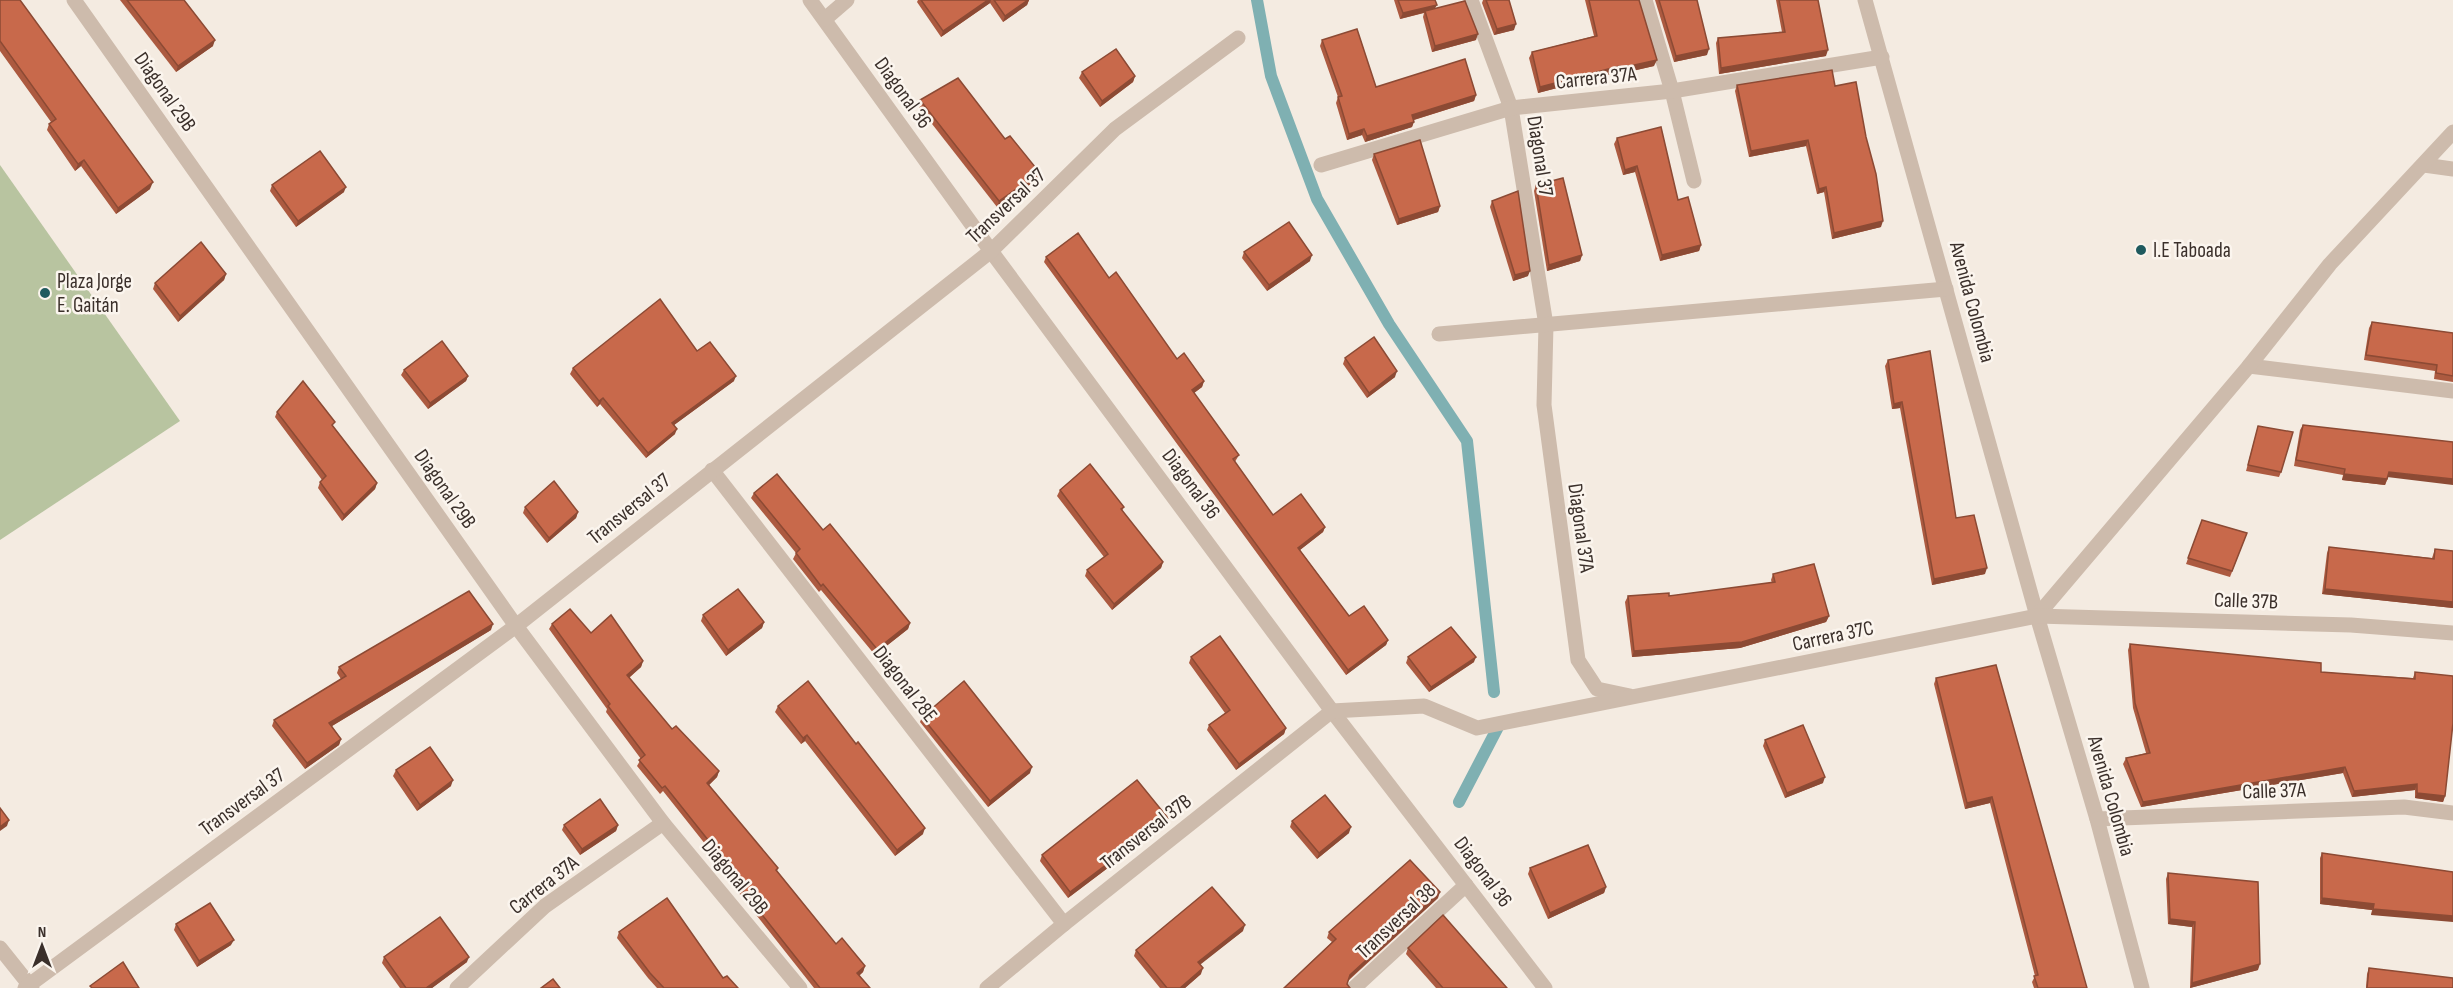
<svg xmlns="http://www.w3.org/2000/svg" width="2453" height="988" font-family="'Sofia Sans Condensed',sans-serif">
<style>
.green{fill:#b8c4a0}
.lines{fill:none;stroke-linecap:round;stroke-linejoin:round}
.stream{stroke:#7fb0b2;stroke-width:12}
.minor{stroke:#cdbbac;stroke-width:15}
.wall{fill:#ac5a40}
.shaded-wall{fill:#8c4a34}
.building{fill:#c8694b;stroke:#8c4a34;stroke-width:1.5}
.poi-dot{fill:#1f5a5e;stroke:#fbf5ee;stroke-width:2}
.labels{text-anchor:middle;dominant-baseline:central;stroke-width:5;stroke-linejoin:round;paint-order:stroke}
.street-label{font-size:21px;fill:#3b302b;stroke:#fbf5ee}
.poi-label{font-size:21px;fill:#3b302b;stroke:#fbf5ee;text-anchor:start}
</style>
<rect width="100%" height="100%" fill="#f4ebe1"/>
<polygon class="green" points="0,165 180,421 0,540"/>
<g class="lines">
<g class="stream">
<polyline points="1257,0 1271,76 1317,199 1389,324 1467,441 1494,692"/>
<polyline points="1459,802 1498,727"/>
</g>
<g class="minor">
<polyline points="74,0 516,626 663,823 800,988"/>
<polyline points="810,0 991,251 1332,711 1545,988"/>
<polyline points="1471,0 1511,108 1546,325 1544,405 1578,660 1597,689 1630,696"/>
<polyline points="1645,0 1672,91 1694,181"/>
<polyline points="1865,0 2037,616 2097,819 2142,988"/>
<polyline points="825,19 847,0"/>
<polyline points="1321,165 1511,108 1672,91 1882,57"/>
<polyline points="2424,165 2453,169"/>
<polyline points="1439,334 1946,289"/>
<polyline points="2249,366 2453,391"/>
<polyline points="712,470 1064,924"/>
<polyline points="2037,616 2249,366 2330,264 2453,132"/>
<polyline points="2097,819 2404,807 2453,813"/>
<polyline points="0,948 32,988"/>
<polyline points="25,988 516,626 991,251 1115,129 1238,38"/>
<polyline points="457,988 545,906 663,823"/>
<polyline points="987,988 1064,924 1332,711 1424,706 1477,728 2037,616 2351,625 2453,633"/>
<polyline points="1354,988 1466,885"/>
</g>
</g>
<g class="wall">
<polygon points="0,0 150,189 116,214 81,166 75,171 47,130 49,124 51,122 0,51"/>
<polygon points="120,0 184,0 213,46 176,72"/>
<polygon points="918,0 1029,0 1027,5 1003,22 990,3 941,37 917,2"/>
<polygon points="1394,0 1435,0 1435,9 1476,40 1432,52 1423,17 1424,13 1400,19"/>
<polygon points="1483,0 1509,0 1514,30 1494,35 1482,3"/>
<polygon points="1585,0 1639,0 1654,66 1619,74 1618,72 1538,93 1529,58 1532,52 1594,36"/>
<polygon points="1655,0 1697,0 1707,55 1674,62"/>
<polygon points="1776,0 1818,0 1826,56 1719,74 1716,43 1718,38 1782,32"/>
<polygon points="1322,40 1376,87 1476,95 1474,101 1414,120 1412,127 1365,142 1362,135 1347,140 1336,103 1338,97 1320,46"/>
<polygon points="1082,72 1135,76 1133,82 1100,107 1079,78"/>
<polygon points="1737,85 1835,86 1881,227 1832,239 1824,192 1817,194 1806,146 1749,157 1735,91"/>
<polygon points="920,100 1005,139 1038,179 997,207 918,106"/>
<polygon points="1617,138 1678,200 1701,245 1699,251 1660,261 1635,172 1623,175 1614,144"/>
<polygon points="1374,154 1440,206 1438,212 1397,225 1372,160"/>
<polygon points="272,185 344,192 296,227 270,191"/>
<polygon points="1536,185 1582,255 1580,261 1547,271 1534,191"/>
<polygon points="1492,201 1528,276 1513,281 1490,207"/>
<polygon points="1244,252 1310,261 1267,291 1242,258"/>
<polygon points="1046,257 1109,278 1177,359 1204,381 1202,387 1194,393 1239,455 1236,460 1235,462 1273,515 1325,527 1323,532 1300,550 1349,616 1388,640 1386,645 1346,675 1044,262"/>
<polygon points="226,274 224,280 178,322 153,289 155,283"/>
<polygon points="2372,322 2453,333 2453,382 2434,379 2435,371 2364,360 2369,328"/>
<polygon points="697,351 734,381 674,425 675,434 646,458 600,404 597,407 570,374 573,368"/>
<polygon points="1345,358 1395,377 1367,398 1343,364"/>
<polygon points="1888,360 1956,518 1985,574 1932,585 1900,408 1892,409 1885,366"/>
<polygon points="404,370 468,376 466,381 428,409 401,375"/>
<polygon points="277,412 333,426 377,483 375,489 342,521 318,488 320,482 322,480 275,417"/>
<polygon points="2303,425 2388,478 2385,485 2342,480 2343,475 2294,466 2300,430"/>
<polygon points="2258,426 2281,472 2279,477 2246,471"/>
<polygon points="1060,490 1124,507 1122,511 1163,562 1161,568 1112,610 1085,576 1087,570 1104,557 1057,496"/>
<polygon points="754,493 823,530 910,623 908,629 875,655 821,590 819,592 793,559 796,553 751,498"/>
<polygon points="525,507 578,512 576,518 547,543 523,513"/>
<polygon points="2202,520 2247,533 2230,577 2186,564"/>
<polygon points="2329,547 2432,558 2435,549 2453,551 2453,608 2322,594 2327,553"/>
<polygon points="1773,574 1829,616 1826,622 1740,648 1632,657 1625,602 1628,596 1669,596 1772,583 1771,580"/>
<polygon points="703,615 764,622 762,628 726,656 701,621"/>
<polygon points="552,624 591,633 643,661 641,667 629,678 672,729 719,771 717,777 709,785 778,868 777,871 836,944 865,966 863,972 859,976 870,988 814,988 723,873 725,869 663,791 660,794 637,766 641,759 606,712 607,709 549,629"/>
<polygon points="491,630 332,726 341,739 339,745 305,769 272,726 274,720 341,679 337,673 339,667"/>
<polygon points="2130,644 2321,672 2413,678 2415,672 2445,796 2443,802 2415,798 2415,790 2352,797 2343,773 2141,807 2123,764 2126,758 2146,753 2133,708 2128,650"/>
<polygon points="1191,657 1286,728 1284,734 1236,770 1207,730 1209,725 1225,713 1189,663"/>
<polygon points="1408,657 1474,662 1429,692 1406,663"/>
<polygon points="1936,678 2087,988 2034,988 2032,982 2035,976 1990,803 1965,809 1934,684"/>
<polygon points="778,706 923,834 895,856 805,741 801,744 775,712"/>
<polygon points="922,717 1030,773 988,807 920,722"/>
<polygon points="1765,740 1823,783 1785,798 1763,746"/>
<polygon points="396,770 451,786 417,811 393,776"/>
<polygon points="1168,818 1166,824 1068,898 1040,861 1042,855"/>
<polygon points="1292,821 1349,833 1317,859 1290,827"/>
<polygon points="564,825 618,825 616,831 580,855 562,830"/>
<polygon points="2322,853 2453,872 2371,915 2372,910 2320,904 2320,858"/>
<polygon points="1530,868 1606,887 1604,893 1548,919 1528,874"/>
<polygon points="2168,873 2258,970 2190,988 2192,927 2168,924 2166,879"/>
<polygon points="1438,898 1348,981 1347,984 1284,988 1332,942 1327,938 1329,932"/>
<polygon points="176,924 231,945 197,967 174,930"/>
<polygon points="1243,931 1200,964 1201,974 1185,988 1160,988 1134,956 1136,950"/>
<polygon points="619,932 723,978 738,988 657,988 648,978 617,938"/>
<polygon points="1408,948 1507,988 1436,988 1406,954"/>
<polygon points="384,957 467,962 432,988 400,988 382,963"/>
<polygon points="2369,968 2453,988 2366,988 2367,974"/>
</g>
<g class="shaded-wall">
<polygon points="988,0 991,0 990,3 941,37 943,31"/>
<polygon points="1028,0 1029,0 1027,5 1003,22 1005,16"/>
<polygon points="1437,5 1434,10 1400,19 1403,13"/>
<polygon points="1516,24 1514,30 1494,35 1497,29"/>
<polygon points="1478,34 1476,40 1432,52 1435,46"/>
<polygon points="215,40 213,46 176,72 178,66"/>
<polygon points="1709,49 1707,55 1674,62 1676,56"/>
<polygon points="1828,50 1826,56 1719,74 1721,68"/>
<polygon points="1657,60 1654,66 1619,74 1621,68"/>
<polygon points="1620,66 1618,72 1538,93 1540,87"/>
<polygon points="1135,76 1133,82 1100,107 1102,101"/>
<polygon points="1476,95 1474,101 1410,121 1412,115"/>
<polygon points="1414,122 1412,127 1365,142 1367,136"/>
<polygon points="1364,129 1362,135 1347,140 1349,134"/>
<polygon points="1808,140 1806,146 1749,157 1751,151"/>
<polygon points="84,160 81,166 75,171 78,164"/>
<polygon points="1637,166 1635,172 1623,175 1625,170"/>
<polygon points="1040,173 1038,179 997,207 999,201"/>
<polygon points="153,182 150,189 116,214 118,208"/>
<polygon points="346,187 344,192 296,227 298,221"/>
<polygon points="1826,187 1824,192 1817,194 1819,189"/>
<polygon points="1440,206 1438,212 1397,225 1399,219"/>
<polygon points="1883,221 1881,227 1832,239 1834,233"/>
<polygon points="1701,245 1699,251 1660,261 1662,255"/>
<polygon points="1312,255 1310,261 1267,291 1269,285"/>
<polygon points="1582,255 1580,261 1547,271 1549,265"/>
<polygon points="1530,271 1528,276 1513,281 1515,275"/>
<polygon points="226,274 224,280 178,322 180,316"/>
<polygon points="1397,371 1395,377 1367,398 1369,393"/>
<polygon points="468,376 466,381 428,409 430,403"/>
<polygon points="736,376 734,381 670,428 672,423"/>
<polygon points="1204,381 1202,387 1190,396 1192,390"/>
<polygon points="603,398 600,404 597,407 599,401"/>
<polygon points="1902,402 1900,408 1892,409 1894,404"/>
<polygon points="677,429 675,434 646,458 648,453"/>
<polygon points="2389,472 2453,479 2453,485 2387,477"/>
<polygon points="2344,474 2387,479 2385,485 2342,480"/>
<polygon points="377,483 375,489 342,521 344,515"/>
<polygon points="578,512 576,518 547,543 549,538"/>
<polygon points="1325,527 1323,532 1296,553 1298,548"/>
<polygon points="1163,562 1161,568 1112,610 1114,604"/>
<polygon points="1987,568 1985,574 1932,585 1934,579"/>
<polygon points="2325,589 2453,602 2453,608 2322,594"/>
<polygon points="1829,616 1826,622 1740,648 1632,657 1634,651"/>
<polygon points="764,622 762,628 726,656 728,650"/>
<polygon points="910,623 908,629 875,655 877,649"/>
<polygon points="493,624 491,630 327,729 329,723"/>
<polygon points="1388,640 1386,645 1346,675 1348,670"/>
<polygon points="1476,657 1474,662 1429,692 1431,687"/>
<polygon points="643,661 641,667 625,681 627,675"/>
<polygon points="1286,728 1284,734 1236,770 1239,764"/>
<polygon points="807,735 805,741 801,744 803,738"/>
<polygon points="341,739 339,745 305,769 307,763"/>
<polygon points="1032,767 1030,773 988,807 990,801"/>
<polygon points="2345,767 2343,773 2141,807 2143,802"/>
<polygon points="719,771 717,777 705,789 707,783"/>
<polygon points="1825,777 1823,783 1785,798 1787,793"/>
<polygon points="453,780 451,786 417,811 420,805"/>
<polygon points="2417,784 2415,790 2352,797 2354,791"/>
<polygon points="2417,793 2445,796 2443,802 2415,798"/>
<polygon points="1992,797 1990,803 1965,809 1967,803"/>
<polygon points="1168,818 1166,824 1068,898 1070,892"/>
<polygon points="9,820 7,826 0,831 0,827"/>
<polygon points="618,825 616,831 580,855 582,849"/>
<polygon points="1351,827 1349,833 1317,859 1319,853"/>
<polygon points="925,828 923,834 895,856 897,850"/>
<polygon points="1606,887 1604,893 1548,919 1550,913"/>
<polygon points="1440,892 1438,898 1347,981 1350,975"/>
<polygon points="2322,898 2374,904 2372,910 2320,904"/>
<polygon points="2373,909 2453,916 2453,922 2371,915"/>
<polygon points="2170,919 2195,922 2192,927 2168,924"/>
<polygon points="1245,925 1243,931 1196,968 1198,962"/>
<polygon points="234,940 231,945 197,967 199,961"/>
<polygon points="469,957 467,962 432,988 426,988"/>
<polygon points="2260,964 2258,970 2190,988 2192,983"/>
<polygon points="865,966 863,972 855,979 857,973"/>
<polygon points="1203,968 1201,974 1185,988 1180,988"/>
</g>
<g class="building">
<polygon points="0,0 20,0 153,182 118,208 84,160 78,164 49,124 56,119 0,41"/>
<polygon points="127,0 184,0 215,40 178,66"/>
<polygon points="921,0 988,0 943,31"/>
<polygon points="994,0 1028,0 1005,16"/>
<polygon points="1398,0 1435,0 1437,5 1403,13"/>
<polygon points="1486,0 1509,0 1516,24 1497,29"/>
<polygon points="1589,0 1639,0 1657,60 1621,68 1620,66 1540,87 1532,52 1597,36"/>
<polygon points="1659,0 1697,0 1709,49 1676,56"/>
<polygon points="1779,0 1818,0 1828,50 1721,68 1718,38 1785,32"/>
<polygon points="1465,1 1478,34 1435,46 1425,11"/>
<polygon points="1357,29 1376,87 1465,59 1476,95 1412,115 1414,122 1367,136 1364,129 1349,134 1338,97 1342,96 1322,40"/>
<polygon points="1116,49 1135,76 1102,101 1082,72"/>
<polygon points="1832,70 1835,86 1856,82 1866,137 1876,174 1883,221 1834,233 1826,187 1819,189 1808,140 1751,151 1737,85"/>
<polygon points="958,78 1005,139 1010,136 1040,173 999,201 920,100"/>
<polygon points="1661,127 1678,200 1688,197 1701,245 1662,255 1637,166 1625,170 1617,138"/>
<polygon points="1420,140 1440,206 1399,219 1374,154"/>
<polygon points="320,151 346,187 298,221 272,185"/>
<polygon points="1563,178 1582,255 1549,265 1536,185"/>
<polygon points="1518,191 1530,271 1515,275 1492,201"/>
<polygon points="1289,222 1312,255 1269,285 1244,252"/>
<polygon points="1078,233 1109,278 1116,272 1177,359 1184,353 1204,381 1192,390 1239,455 1233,459 1273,515 1301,494 1325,527 1298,548 1349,616 1364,606 1388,640 1348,670 1046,257"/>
<polygon points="201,242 226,274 180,316 155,283"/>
<polygon points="660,299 697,351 710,342 736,376 672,423 677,429 648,453 603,398 599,401 573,368"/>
<polygon points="2372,322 2453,333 2453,376 2436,373 2437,365 2366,355"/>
<polygon points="1374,337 1397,371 1369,393 1345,358"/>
<polygon points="442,341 468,376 430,403 404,370"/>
<polygon points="1930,351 1956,518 1974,515 1987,568 1934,579 1902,402 1894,404 1888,360"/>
<polygon points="303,381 335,422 332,425 377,483 344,515 320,482 326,476 277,412"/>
<polygon points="2303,425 2453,442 2453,479 2389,472 2387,479 2344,474 2345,469 2296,460"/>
<polygon points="2258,426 2293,432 2281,472 2248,465"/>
<polygon points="1090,464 1124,507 1121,509 1163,562 1114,604 1087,570 1108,554 1060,490"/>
<polygon points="777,474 823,530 830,524 910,623 877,649 823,584 821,586 796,553 800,549 754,493"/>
<polygon points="554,481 578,512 549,538 525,507"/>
<polygon points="2202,520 2247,533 2232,571 2188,558"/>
<polygon points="2329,547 2434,559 2435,549 2453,551 2453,602 2325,589"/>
<polygon points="1814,564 1829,616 1742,642 1634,651 1628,596 1669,593 1669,596 1775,582 1773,574"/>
<polygon points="738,589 764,622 728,650 703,615"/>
<polygon points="469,591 493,624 329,723 341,739 307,763 274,720 346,676 339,667"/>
<polygon points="570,609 591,633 611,615 643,661 627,675 672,729 676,726 719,771 707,783 778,868 776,870 836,944 842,938 865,966 857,973 870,988 820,988 725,868 728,865 665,786 662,788 639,760 645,755 608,706 610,704 552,624"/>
<polygon points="1451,627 1476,657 1431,687 1408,657"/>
<polygon points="1220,636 1286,728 1239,764 1209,725 1230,710 1191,657"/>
<polygon points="2130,644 2321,663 2321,672 2415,679 2415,672 2453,676 2453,723 2445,796 2417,793 2417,784 2354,791 2345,767 2143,802 2126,758 2150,753 2135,703"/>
<polygon points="1996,665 2087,988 2038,988 2034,976 2038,975 1992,797 1967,803 1936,678"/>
<polygon points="808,681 856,744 858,742 925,828 897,850 807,735 803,738 778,706"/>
<polygon points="964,681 1032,767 990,801 922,717"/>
<polygon points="1803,725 1825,777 1787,793 1765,740"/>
<polygon points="430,747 453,780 420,805 396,770"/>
<polygon points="1137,780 1168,818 1070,892 1042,855"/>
<polygon points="1325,795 1351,827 1319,853 1292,821"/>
<polygon points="600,799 618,825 582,849 564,825"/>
<polygon points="0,808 9,820 0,827"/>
<polygon points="1588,845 1606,887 1550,913 1530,868"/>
<polygon points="2322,853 2453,872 2453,916 2373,909 2374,904 2322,898"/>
<polygon points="1410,860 1440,892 1350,975 1347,984 1350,988 1284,988 1336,939 1329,932"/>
<polygon points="2168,873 2258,882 2260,964 2192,983 2195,922 2170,919"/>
<polygon points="1212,887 1245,925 1198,962 1203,968 1180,988 1167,988 1136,950"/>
<polygon points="667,898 723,978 727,976 738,988 664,988 650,973 619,932"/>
<polygon points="210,903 234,940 199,961 176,924"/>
<polygon points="1443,915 1507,988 1443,988 1408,948"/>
<polygon points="440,917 469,957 426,988 406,988 384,957"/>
<polygon points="123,962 139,988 92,988 90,986"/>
<polygon points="2369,968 2453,978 2453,988 2367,988"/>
<polygon points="553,979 560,988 541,988"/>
</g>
<g class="poi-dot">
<circle cx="2141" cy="250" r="6"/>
<circle cx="45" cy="293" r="6"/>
</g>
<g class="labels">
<g class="street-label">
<text transform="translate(1596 78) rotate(-6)">Carrera 37A</text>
<text transform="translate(165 92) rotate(55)">Diagonal 29B</text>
<text transform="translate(903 93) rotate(54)">Diagonal 36</text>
<text transform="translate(1540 156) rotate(81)">Diagonal 37</text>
<text transform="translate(1006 206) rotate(-43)">Transversal 37</text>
<text transform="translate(1972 302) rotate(75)">Avenida Colombia</text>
<text transform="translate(1191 484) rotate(53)">Diagonal 36</text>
<text transform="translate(445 489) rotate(55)">Diagonal 29B</text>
<text transform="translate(629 509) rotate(-39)">Transversal 37</text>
<text transform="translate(1581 528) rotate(82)">Diagonal 37A</text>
<text transform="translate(2246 601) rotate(2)">Calle 37B</text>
<text transform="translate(1833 636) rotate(-12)">Carrera 37C</text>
<text transform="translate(905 684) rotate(52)">Diagonal 28E</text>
<text transform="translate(2274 791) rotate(-2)">Calle 37A</text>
<text transform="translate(2111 796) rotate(74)">Avenida Colombia</text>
<text transform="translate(242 802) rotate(-36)">Transversal 37</text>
<text transform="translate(1146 832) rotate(-38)">Transversal 37B</text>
<text transform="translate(1483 872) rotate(53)">Diagonal 36</text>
<text transform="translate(735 877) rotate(50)">Diagonal 29B</text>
<text transform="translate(544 885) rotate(-38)">Carrera 37A</text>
<text transform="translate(1396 921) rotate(-43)">Transversal 38</text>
</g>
<g class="poi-label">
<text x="2153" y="250">I.E Taboada</text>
<text x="57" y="281">Plaza Jorge<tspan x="57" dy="24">E. Gaitán</tspan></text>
</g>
</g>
<g transform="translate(42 946)" stroke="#fbf5ee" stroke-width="4.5" paint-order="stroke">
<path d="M0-4.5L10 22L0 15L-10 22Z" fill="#3b302b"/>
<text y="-9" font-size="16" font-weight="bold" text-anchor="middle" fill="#3b302b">N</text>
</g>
</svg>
